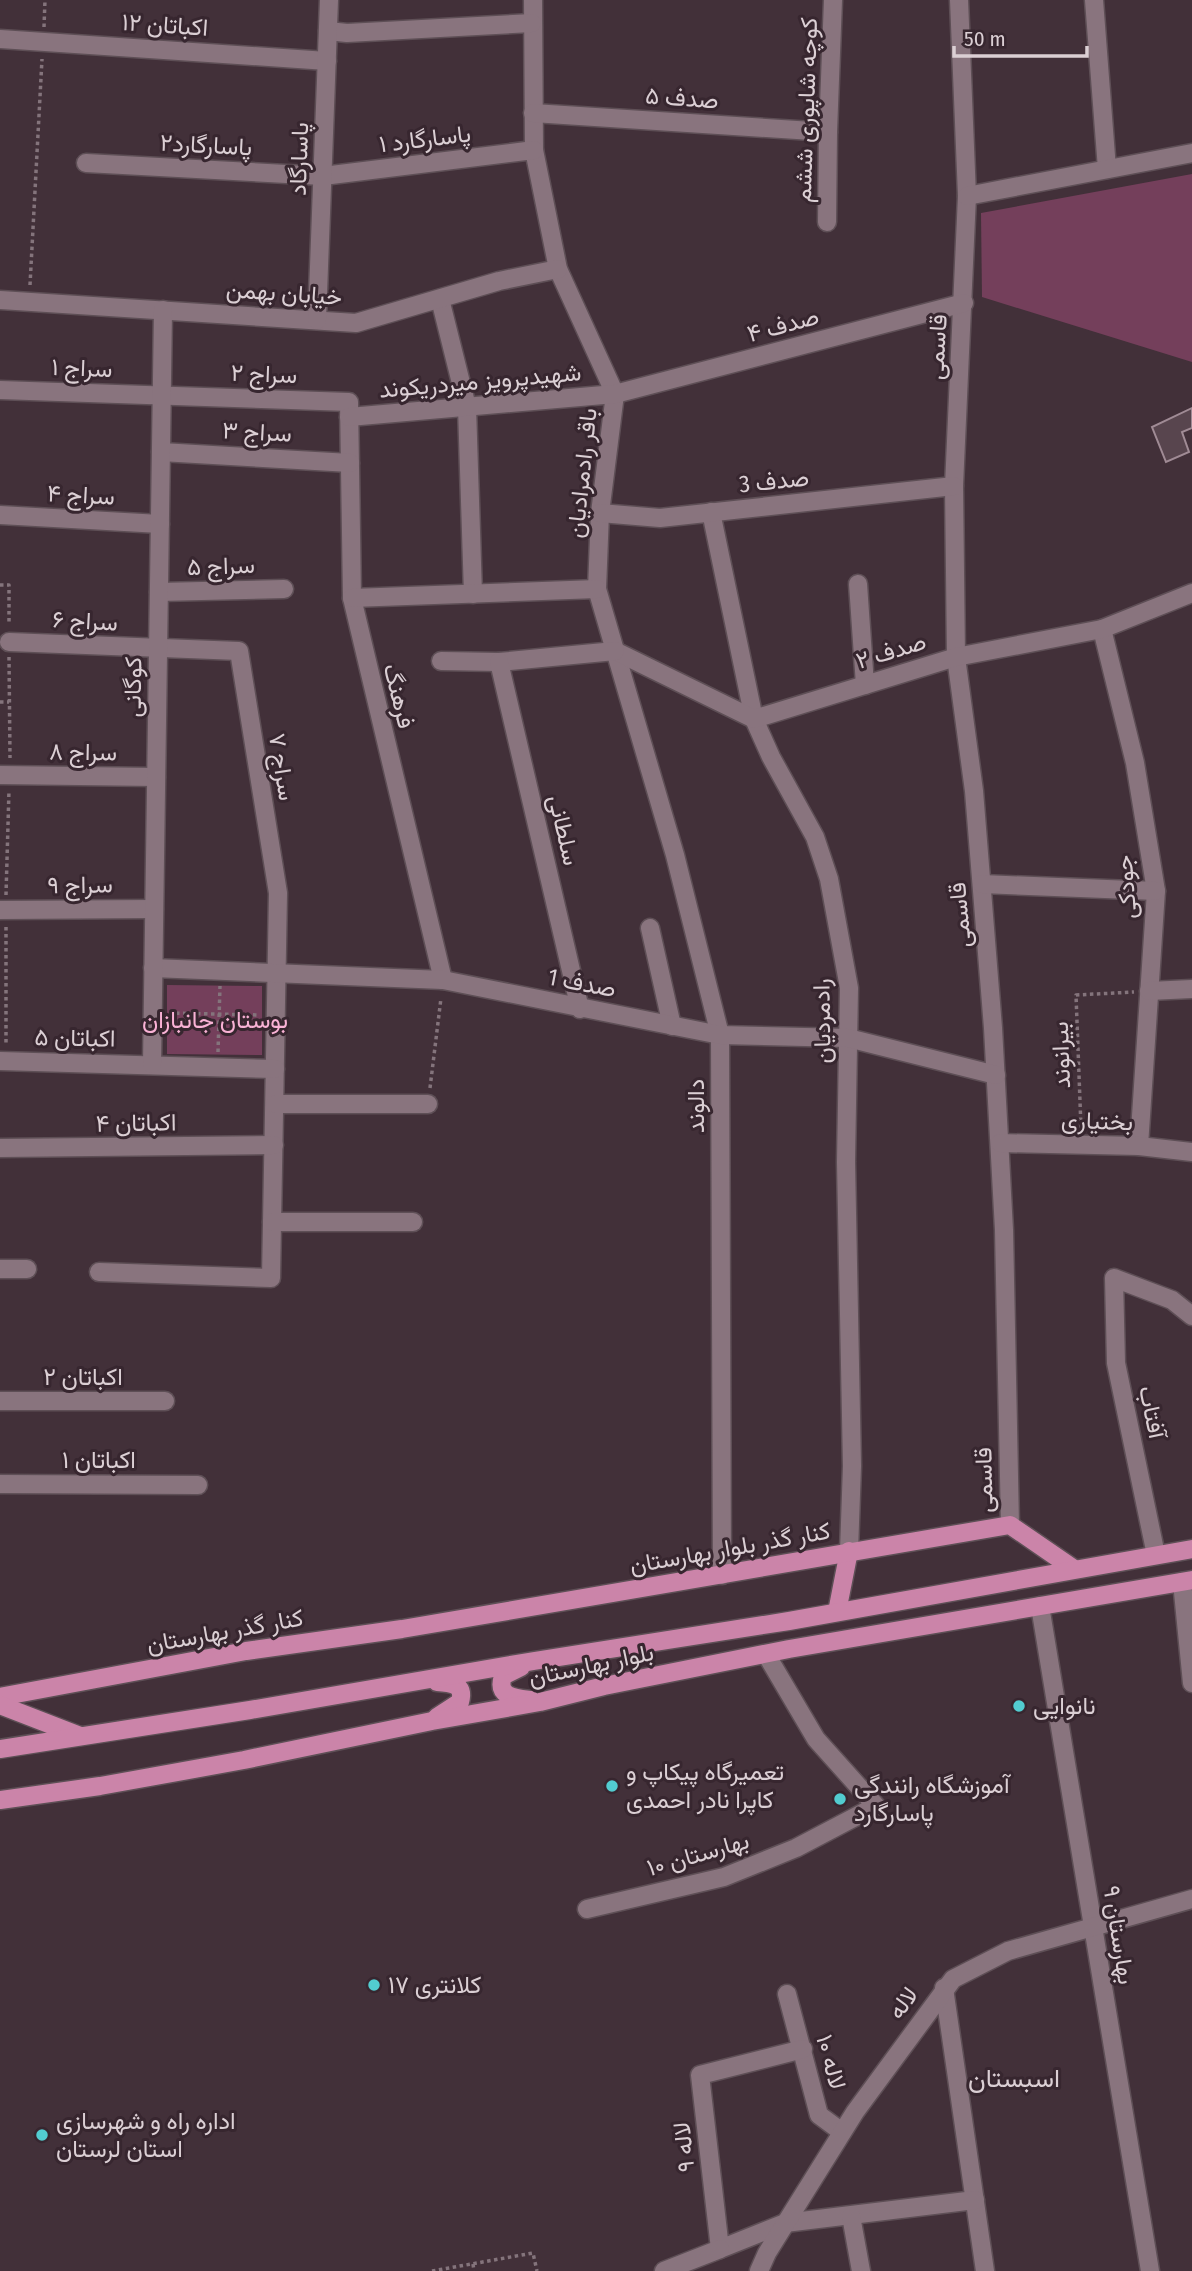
<svg xmlns="http://www.w3.org/2000/svg" width="1192" height="2271" font-family="'Fira Sans Condensed',Vazirmatn,sans-serif">
<style>
.green{fill:#743f5b}
.building{fill:#58454e;stroke:#a08b95;stroke-width:2}
.lines{fill:none;stroke-linecap:round;stroke-linejoin:round}
.minor-casing{stroke:#5e4f56;stroke-width:21}
.major-casing{stroke:#5e4f56;stroke-width:21}
.path{stroke:#84747c;stroke-width:3.5;stroke-dasharray:3.5 3.5;stroke-linecap:butt}
.minor{stroke:#89747e;stroke-width:18}
.major{stroke:#cb84a9;stroke-width:18}
.poi-dot{fill:#52ccd0;stroke:#37262f;stroke-width:2.5}
.labels{text-anchor:middle;dominant-baseline:central;stroke-width:6;stroke-linejoin:round;paint-order:stroke}
.street-label{font-size:24px;fill:#dbcfd4;stroke:#37262f}
.park-label{font-size:24px;fill:#f9b2d5;stroke:#37262f}
.poi-label{font-size:24px;fill:#dbcfd4;stroke:#37262f;text-anchor:start}
.neighbourhood-label{font-size:26px;fill:#dbcfd4;stroke:#37262f}
</style>
<rect width="100%" height="100%" fill="#423039"/>
<g class="green">
<polygon points="1192,174 1192,362 982,297 981,213"/>
<polygon points="167,985 262,986 262,1055 167,1054"/>
</g>
<polygon class="building" points="1192,408 1192,428 1182,432 1189,452 1166,462 1152,427"/>
<g class="lines">
<g class="minor-casing">
<g id="minor">
<polyline points="533,0 534,150 558,269 615,394 600,513 597,589 675,855 720,1035 722,1575"/>
<polyline points="959,0 967,196 954,486 956,657 974,791 993,1028 1004,1230 1010,1525"/>
<polyline points="1094,0 1107,169"/>
<polyline points="328,31 347,33 532,23"/>
<polyline points="0,39 327,61"/>
<polyline points="533,113 828,132"/>
<polyline points="86,163 323,176 534,150"/>
<polyline points="967,196 1192,153"/>
<polyline points="827,222 828,132 833,0"/>
<polyline points="440,299 467,407 473,594"/>
<polyline points="0,300 356,323 499,281 558,269"/>
<polyline points="317,320 329,0"/>
<polyline points="0,390 349,402 352,598 443,980"/>
<polyline points="349,417 615,394 964,303"/>
<polyline points="161,452 350,463"/>
<polyline points="711,512 754,719 771,757 815,837 829,879 849,988 846,1162 852,1466 849,1551"/>
<polyline points="600,513 660,518 954,486"/>
<polyline points="0,515 160,524"/>
<polyline points="858,584 865,685"/>
<polyline points="159,592 284,589"/>
<polyline points="352,598 597,589"/>
<polyline points="1102,629 1135,763 1156,891 1139,1146"/>
<polyline points="9,642 239,651 278,893 271,1278 99,1272"/>
<polyline points="615,651 754,719 956,657 1102,629 1192,593"/>
<polyline points="441,661 499,662 615,651"/>
<polyline points="499,662 580,1009"/>
<polyline points="0,775 156,777"/>
<polyline points="982,884 1156,891"/>
<polyline points="0,910 154,909"/>
<polyline points="650,928 672,1026"/>
<polyline points="153,968 443,980 720,1035 848,1038 996,1075"/>
<polyline points="1149,991 1192,989"/>
<polyline points="0,1061 275,1069"/>
<polyline points="152,1064 163,310"/>
<polyline points="275,1104 428,1104"/>
<polyline points="1000,1143 1139,1146 1192,1152"/>
<polyline points="0,1148 274,1145"/>
<polyline points="272,1222 413,1222"/>
<polyline points="0,1269 27,1269"/>
<polyline points="0,1401 165,1401"/>
<polyline points="0,1484 198,1485"/>
<polyline points="1156,1555 1116,1363 1114,1278 1172,1300 1192,1316"/>
<polyline points="1182,1582 1192,1683"/>
<polyline points="1040,1606 1150,2271"/>
<polyline points="587,1909 724,1877 796,1848 876,1806 816,1739 766,1654"/>
<polyline points="944,1988 985,2271"/>
<polyline points="787,1994 819,2115 842,2132"/>
<polyline points="803,2049 700,2075 720,2249 785,2223 975,2200"/>
<polyline points="851,2216 861,2271"/>
<polyline points="664,2271 720,2249"/>
<polyline points="759,2271 767,2253 855,2112 953,1979 1008,1951 1192,1899"/>
</g>
</g>
<g class="major-casing">
<g id="major">
<polyline points="837,1612 849,1551"/>
<path d="M521,1667L503,1676C496,1697 515,1698 531,1700"/>
<polyline points="0,1697 246,1651 402,1629 1010,1525 1074,1569"/>
<polyline points="0,1705 80,1736"/>
<path d="M437,1717L460,1702C465,1684 452,1683 437,1682"/>
<polyline points="0,1749 250,1710 534,1661 789,1621 1192,1549"/>
<polyline points="0,1800 100,1786 244,1760 432,1721 540,1702 604,1686 789,1649 1192,1580"/>
</g>
</g>
<g class="path">
<polyline points="44,27 45,0"/>
<polyline points="30,285 42,59"/>
<polyline points="0,585 9,585 9,625"/>
<polyline points="9,657 10,758"/>
<polyline points="0,702 9,702"/>
<polyline points="6,895 9,790"/>
<polyline points="6,927 6,1045"/>
<polyline points="169,1013 259,1015"/>
<polyline points="218,1052 220,986"/>
<polyline points="430,1088 441,998"/>
<polyline points="1081,1128 1076,995 1134,992"/>
<polyline points="473,2264 474,2271"/>
<polyline points="432,2271 533,2253 537,2271"/>
</g>
<use href="#minor" class="minor"/>
<use href="#major" class="major"/>
</g>
<g class="poi-dot">
<circle cx="1019" cy="1706" r="7"/>
<circle cx="612" cy="1786" r="7"/>
<circle cx="840" cy="1799" r="7"/>
<circle cx="374" cy="1985" r="7"/>
<circle cx="42" cy="2135" r="7"/>
</g>
<g class="labels">
<g class="street-label">
<text transform="translate(165 25) rotate(4)">اکباتان ۱۲</text>
<text transform="translate(682 98) rotate(4)">صدف ۵</text>
<text transform="translate(806 110) rotate(-88)">کوچه شاپوری ششم</text>
<text transform="translate(425 139) rotate(-7)">پاسارگارد ۱</text>
<text transform="translate(206 145) rotate(3)">پاسارگارد۲</text>
<text transform="translate(299 159) rotate(-88)">پاسارگاد</text>
<text transform="translate(284 293) rotate(4)">خیابان بهمن</text>
<text transform="translate(783 325) rotate(-15)">صدف ۴</text>
<text transform="translate(937 347) rotate(-87)">قاسمی</text>
<text transform="translate(82 368) rotate(2)">سراج ۱</text>
<text transform="translate(264 374) rotate(2)">سراج ۲</text>
<text transform="translate(480 381) rotate(-5)">شهیدپرویز میردریکوند</text>
<text transform="translate(257 432) rotate(3)">سراج ۳</text>
<text transform="translate(582 473) rotate(-84)">باقر رادمرادیان</text>
<text transform="translate(774 481) rotate(-6)">صدف 3</text>
<text transform="translate(81 495) rotate(3)">سراج ۴</text>
<text transform="translate(221 566) rotate(-2)">سراج ۵</text>
<text transform="translate(85 621) rotate(3)">سراج ۶</text>
<text transform="translate(891 651) rotate(-17)">صدف ۲</text>
<text transform="translate(133 687) rotate(-89)">کوگانی</text>
<text transform="translate(399 696) rotate(76)">فرهنگ</text>
<text transform="translate(83 752) rotate(1)">سراج ۸</text>
<text transform="translate(282 767) rotate(81)">سراج ۷</text>
<text transform="translate(564 830) rotate(77)">سلطانی</text>
<text transform="translate(80 885) rotate(-1)">سراج ۹</text>
<text transform="translate(1126 887) rotate(-94)">جودکی</text>
<text transform="translate(960 915) rotate(-95)">قاسمی</text>
<text transform="translate(582 983) rotate(11)">صدف 1</text>
<text transform="translate(822 1021) rotate(-91)">رادمردیان</text>
<text transform="translate(75 1038) rotate(1)">اکباتان ۵</text>
<text transform="translate(1061 1055) rotate(-92)">بیرانوند</text>
<text transform="translate(696 1106) rotate(-90)">دالوند</text>
<text transform="translate(1097 1121) rotate(2)">بختیاری</text>
<text transform="translate(136 1123) rotate(-1)">اکباتان ۴</text>
<text x="83" y="1377">اکباتان ۲</text>
<text transform="translate(1152 1412) rotate(78)">آفتاب</text>
<text x="99" y="1460">اکباتان ۱</text>
<text transform="translate(984 1480) rotate(-91)">قاسمی</text>
<text transform="translate(730 1548) rotate(-10)">کنار گذر بلوار بهارستان</text>
<text transform="translate(225 1631) rotate(-10)">کنار گذر بهارستان</text>
<text transform="translate(591 1665) rotate(-12)">بلوار بهارستان</text>
<text transform="translate(698 1854) rotate(-16)">بهارستان ۱۰</text>
<text transform="translate(1119 1935) rotate(81)">بهارستان ۹</text>
<text transform="translate(903 2003) rotate(-54)">لاله</text>
<text transform="translate(831 2062) rotate(75)">لاله ۱۰</text>
<text transform="translate(684 2147) rotate(-96)">لاله ۹</text>
</g>
<g class="park-label">
<text x="215" y="1020">بوستان جانبازان</text>
</g>
<g class="poi-label">
<text x="1033" y="1706">نانوایی</text>
<text x="626" y="1772">تعمیرگاه پیکاپ و<tspan x="626" dy="28">کاپرا نادر احمدی</tspan></text>
<text x="854" y="1785">آموزشگاه رانندگی<tspan x="854" dy="28">پاسارگارد</tspan></text>
<text x="388" y="1985">کلانتری ۱۷</text>
<text x="56" y="2121">اداره راه و شهرسازی<tspan x="56" dy="28">استان لرستان</tspan></text>
</g>
<g class="neighbourhood-label">
<text x="1014" y="2078">اسبستان</text>
</g>
</g>
<path d="M954 46v10h133v-10" fill="none" stroke="#dbcfd4" stroke-width="3.5"/>
<text x="964" y="46" font-size="21" fill="#dbcfd4" stroke="#37262f" stroke-width="5" paint-order="stroke">50 m</text>
</svg>
